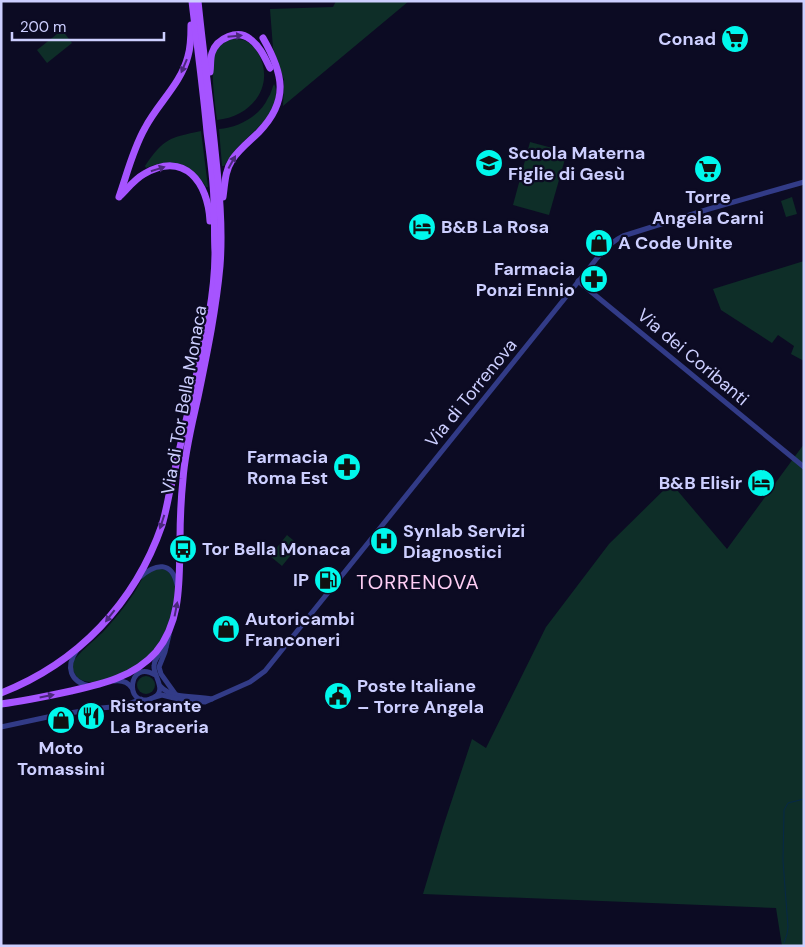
<svg xmlns="http://www.w3.org/2000/svg" width="805" height="947" font-family="'DM Sans',sans-serif">
<style>
.green{fill:#0e2e28}
.lines{fill:none;stroke-linecap:round;stroke-linejoin:round}
.stream{stroke:#062847;stroke-width:1}
.minor{stroke:#323b87;stroke-width:5}
.major{stroke:#a654ff;stroke-width:7}
.oneway{fill:#4a287b}
.labels{text-anchor:middle;dominant-baseline:central;stroke-width:4.5;stroke-linejoin:round;paint-order:stroke}
.poi-label{font-size:18px;font-weight:bold;fill:#cdcfff;stroke:#0c0b23;text-anchor:start}
.street-label{font-size:18px;fill:#cdcfff;stroke:#0c0b23}
.quarter-label{font-size:20px;letter-spacing:1px;fill:#ffcff5;stroke:#0c0b23}
</style>
<rect width="100%" height="100%" fill="#0c0b23"/>
<g class="green">
<polygon points="336,1 409,1 283,106 284,80 273,48 270,9 333,7"/>
<polygon points="62,30 72,43 47,63 37,50"/>
<path d="M232,39C244,38 252,43 258,53C276,85 252,117 217,120C215,105 209,63 216,51C220,45 225,41 232,39Z"/>
<path d="M274,84C276,87 276,90 276,95C274,119 250,133 235,150C231,155 228,161 224,166H222L219,129C238,128 260,116 268,98C271,94 272,88 274,84Z"/>
<path d="M201,131L208,187H206C197,171 181,161 162,163C156,164 151,166 146,168L145,166C164,138 169,138 201,131Z"/>
<polygon points="530,142 567,152 549,215 513,205"/>
<polygon points="792,197 797,214 786,217 781,201"/>
<polygon points="804,261 804,361 791,354 794,346 778,335 772,343 721,310 713,289"/>
<polygon points="804,444 804,946 782,946 776,908 423,894 443,827 472,739 486,748 546,627 609,544 671,483 727,549"/>
<polygon points="287,535 299,545 282,566 270,556"/>
<path d="M156,568C160,569 164,569 167,571C175,576 176,588 175,595C172,616 166,635 153,651C141,666 96,692 78,678C75,675 72,669 72,665C73,657 96,639 103,632C114,620 125,607 134,593C138,587 141,579 146,574C149,571 153,570 156,568Z"/>
<circle cx="146" cy="685" r="9"/>
</g>
<g class="lines">
<polyline class="stream" points="784,943 787,934 788,927 783,861 784,810 788,803 804,799"/>
<g class="minor">
<polyline points="578,281 804,467"/>
<path d="M140,577C156,563 172,561 177,585"/>
<polyline points="169,635 165,652 159,667 161,674 176,695"/>
<path d="M77,650C65,667 70,682 90,686"/>
<path d="M155,675C128,658 124,708 150,699C170,693 153,676 154,666C154,658 161,653 166,647"/>
<path d="M114,681C122,680 128,682 132,688"/>
<path d="M160,686C173,700 194,695 212,699"/>
<path d="M155,697L162,695L186,701L205,702L250,682L265,671L590,267C599,255 610,242 623,236L709,209L804,182"/>
<polyline points="1,727 57,715 101,708 123,706 141,699"/>
</g>
<g class="major">
<path d="M210,72C211,66 210,59 212,53C217,38 238,29 250,39C260,46 265,58 270,68"/>
<path d="M121,195C128,188 135,179 144,174C185,150 208,183 210,221"/>
<path d="M119,197C127,174 133,149 145,128C158,103 181,84 188,56C191,46 191,35 191,25"/>
<path d="M223,197C225,183 225,171 232,160C239,149 250,141 259,132C290,100 283,73 263,38"/>
<path d="M1,693C78,663 135,603 162,525C165,515 167,505 169,495C176,466 182,437 189,408C200,357 215,304 215,252C214,236 215,221 214,205C214,181 210,156 207,132C203,88 197,45 192,1"/>
<path d="M1,704C25,701 48,696 71,691C102,684 134,677 156,652C182,621 179,579 180,541C180,520 181,499 183,479C185,451 192,424 198,397C207,353 216,310 220,266C223,227 219,188 215,150C210,100 203,51 198,1"/>
</g>
</g>
<defs><path id="oneway-solid" d="M-6-.8H1V-3.2L6.5 0L1 3.2V.8H-6Z" transform="scale(1.25)"/></defs>
<g class="oneway">
<use href="#oneway-solid" transform="translate(235 36) rotate(-5)"/>
<use href="#oneway-solid" transform="translate(184 66) rotate(113)"/>
<use href="#oneway-solid" transform="translate(232 162) rotate(-61)"/>
<use href="#oneway-solid" transform="translate(158 169) rotate(-18)"/>
<use href="#oneway-solid" transform="translate(162 522) rotate(108)"/>
<use href="#oneway-solid" transform="translate(176 609) rotate(-79)"/>
<use href="#oneway-solid" transform="translate(110 616) rotate(128)"/>
<use href="#oneway-solid" transform="translate(47 696) rotate(-11)"/>
</g>
<defs>
<g id="supermarket-disc" transform="scale(1.4375)"><circle r="9.5" fill="#00f8ec" stroke="#0c0b23"/><path d="M-6-5.5h2.5l.6 2H6L4.5 2H-2.5L-4.4-4H-6ZM-1.5 3.2a1.3 1.3 0 1 0 .1 0ZM3 3.2a1.3 1.3 0 1 0 .1 0Z" fill="#111"/></g>
<g id="school-disc" transform="scale(1.4375)"><circle r="9.5" fill="#00f8ec" stroke="#0c0b23"/><path d="M0-5L7-2L0 1L-7-2ZM-4 1L0 2.5L4 1V4Q0 6-4 4Z" fill="#111"/></g>
<g id="hotel-disc" transform="scale(1.4375)"><circle r="9.5" fill="#00f8ec" stroke="#0c0b23"/><path d="M-6-4.5h1.5V1H6V5H4.5V3h-9V5H-6ZM-4 0a1.8 1.8 0 1 1 3.6 0ZM.5 0V-2.5h3Q6-2.5 6 0Z" fill="#111"/></g>
<g id="shop-disc" transform="scale(1.4375)"><circle r="9.5" fill="#00f8ec" stroke="#0c0b23"/><path d="M-5-2.5h2.3a2.7 3.5 0 0 1 5.4 0H5L5.5 6h-11ZM-1.5-2.5h3a1.5 2.3 0 0 0-3 0Z" fill="#111"/></g>
<g id="pharmacy-disc" transform="scale(1.4375)"><circle r="9.5" fill="#00f8ec" stroke="#0c0b23"/><path d="M-2-6h4v4h4v4h-4v4h-4v-4h-4v-4h4Z" fill="#111"/></g>
<g id="hospital-disc" transform="scale(1.4375)"><circle r="9.5" fill="#00f8ec" stroke="#0c0b23"/><path d="M-5-5h3v3.5h4V-5h3V5h-3V1.5h-4V5h-3Z" fill="#111"/></g>
<g id="bus-disc" transform="scale(1.4375)"><circle r="9.5" fill="#00f8ec" stroke="#0c0b23"/><path d="M-5-6H5V4H4V6H2V4H-2V6H-4V4H-5ZM-3.5-4V0h7V-4ZM-3.5 1.2v1.5H-2V1.2ZM2 1.2v1.5H3.5V1.2Z" fill="#111"/></g>
<g id="fuel-disc" transform="scale(1.4375)"><circle r="9.5" fill="#00f8ec" stroke="#0c0b23"/><path d="M-5.5-6h7V0h2V4h1.3V-2.5L3-4.5l.8-.8L6-3V5H2.5V1h-1V6h-7ZM-4.2-4.7v3.2H.2V-4.7Z" fill="#111"/></g>
<g id="civic-disc" transform="scale(1.4375)"><circle r="9.5" fill="#00f8ec" stroke="#0c0b23"/><path d="M-.6-6.5H3V-4.5H.6V-3L4-1V1h2V6H-6V1h2V-1L-.6-3ZM-1.2 2.5V6h2.4V2.5Z" fill="#111"/></g>
<g id="restaurant-disc" transform="scale(1.4375)"><circle r="9.5" fill="#00f8ec" stroke="#0c0b23"/><path d="M-5-6h1v4h1v-4h1v4h1v-4h1v5L-1.5 .5V6h-2V.5L-5-1ZM5-6V6H3V1.5H1.5Q1.5-4 5-6Z" fill="#111"/></g>
</defs>
<g fill-rule="evenodd">
<use href="#supermarket-disc" x="735" y="39"/>
<use href="#school-disc" x="489" y="163"/>
<use href="#supermarket-disc" x="708" y="169"/>
<use href="#hotel-disc" x="422" y="227"/>
<use href="#shop-disc" x="599" y="243"/>
<use href="#pharmacy-disc" x="594" y="279"/>
<use href="#pharmacy-disc" x="347" y="467"/>
<use href="#hotel-disc" x="761" y="483"/>
<use href="#hospital-disc" x="384" y="541"/>
<use href="#bus-disc" x="183" y="549"/>
<use href="#fuel-disc" x="328" y="580"/>
<use href="#shop-disc" x="226" y="629"/>
<use href="#civic-disc" x="338" y="696"/>
<use href="#restaurant-disc" x="91" y="716"/>
<use href="#shop-disc" x="61" y="720"/>
</g>
<g class="labels">
<g class="poi-label">
<text x="716" y="39" text-anchor="end">Conad</text>
<text x="508" y="153">Scuola Materna<tspan x="508" dy="21">Figlie di Gesù</tspan></text>
<text x="708" y="197" text-anchor="middle">Torre<tspan x="708" dy="21">Angela Carni</tspan></text>
<text x="441" y="227">B&amp;B La Rosa</text>
<text x="618" y="243">A Code Unite</text>
<text x="575" y="269" text-anchor="end">Farmacia<tspan x="575" dy="21">Ponzi Ennio</tspan></text>
<text x="328" y="457" text-anchor="end">Farmacia<tspan x="328" dy="21">Roma Est</tspan></text>
<text x="742" y="483" text-anchor="end">B&amp;B Elisir</text>
<text x="403" y="531">Synlab Servizi<tspan x="403" dy="21">Diagnostici</tspan></text>
<text x="202" y="549">Tor Bella Monaca</text>
<text x="309" y="580" text-anchor="end">IP</text>
<text x="245" y="619">Autoricambi<tspan x="245" dy="21">Franconeri</tspan></text>
<text x="357" y="686">Poste Italiane<tspan x="357" dy="21">– Torre Angela</tspan></text>
<text x="110" y="706">Ristorante<tspan x="110" dy="21">La Braceria</tspan></text>
<text x="61" y="748" text-anchor="middle">Moto<tspan x="61" dy="21">Tomassini</tspan></text>
</g>
<g class="street-label">
<text transform="translate(693 357) rotate(40)">Via dei Coribanti</text>
<text transform="translate(471 393) rotate(-51)">Via di Torrenova</text>
<text transform="translate(184 400) rotate(-80)">Via di Tor Bella Monaca</text>
</g>
<g class="quarter-label">
<text x="418" y="582">TORRENOVA</text>
</g>
</g>
<rect width="805" height="947" fill="none" stroke="#cdcfff" stroke-width="5"/>
<path d="M12 32v8h152v-8" fill="none" stroke="#cdcfff" stroke-width="2.5"/>
<text x="20" y="32" font-size="15" fill="#cdcfff" stroke="#0c0b23" stroke-width="4" paint-order="stroke">200 m</text>
</svg>
